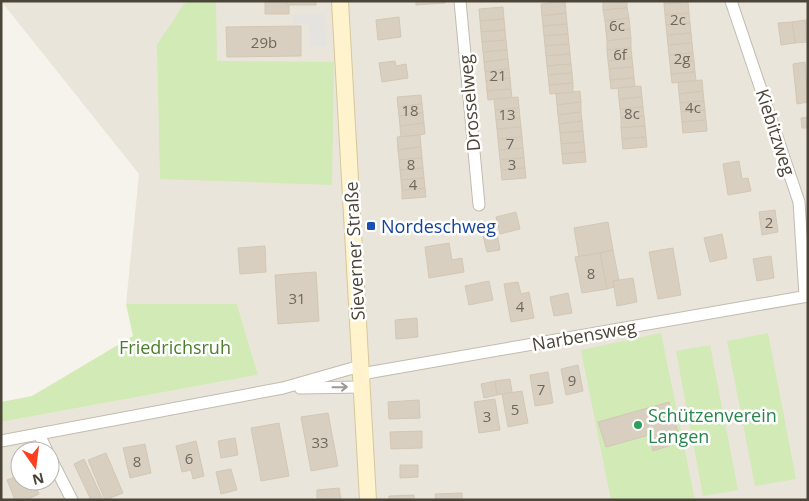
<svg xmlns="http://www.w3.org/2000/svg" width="809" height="501" font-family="'Open Sans',sans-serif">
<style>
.residential{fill:#eae5da;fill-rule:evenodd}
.green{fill:#d2eab5}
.parking{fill:#e5e3e0}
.building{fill:#d8cfc1;stroke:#d3c7b4}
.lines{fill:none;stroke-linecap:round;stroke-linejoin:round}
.street-casing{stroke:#c2bbae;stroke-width:13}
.secondary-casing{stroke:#d6c79b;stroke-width:18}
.street{stroke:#fff;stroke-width:11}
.secondary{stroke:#fff3cd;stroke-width:16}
.oneway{stroke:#9c9892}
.transit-dot{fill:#1a4fb4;stroke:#fff;stroke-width:2}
.leisure-dot{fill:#2e9e5b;stroke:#fff;stroke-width:2}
.labels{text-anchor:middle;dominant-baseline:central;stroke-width:5;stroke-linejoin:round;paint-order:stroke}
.number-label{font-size:15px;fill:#6e675b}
.street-label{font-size:18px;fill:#4b4439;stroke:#fff}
.transit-label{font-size:18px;fill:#164399;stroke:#fff;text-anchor:start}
.park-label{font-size:18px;fill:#4a7f2a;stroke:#fff}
.leisure-label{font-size:18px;fill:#27864d;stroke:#fff;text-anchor:start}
</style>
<rect width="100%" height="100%" fill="#f6f3ec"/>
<path class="residential" d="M1,1H808V500H1V422L258,375L237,304H126L139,174ZM20,451H50V481H20Z"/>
<g class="green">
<polygon points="190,1 216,1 217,61 334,62 332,185 160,179 157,45 184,4"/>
<polygon points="126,304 237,304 258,375 1,422 1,402 32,396 133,336"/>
<polygon points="661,333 695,500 611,500 581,350"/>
<polygon points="768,333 796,479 755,486 727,341"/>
<polygon points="710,345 738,490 703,496 676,351"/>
</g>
<polygon class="parking" points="325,14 326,46 310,46 309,24 293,24 293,15"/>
<g class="building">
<polygon points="265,1 286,1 286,5 289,5 289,14 265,14"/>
<rect x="286" y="1" width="30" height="4"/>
<polygon points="416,1 445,1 445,3 416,5"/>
<polygon points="565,1 566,13 542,16 541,4"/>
<polygon points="603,1 627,1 627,8 603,10"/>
<polygon points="664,1 688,1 688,2 664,4"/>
<polygon points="688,2 689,13 665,15 664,4"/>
<polygon points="503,7 504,19 480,21 479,9"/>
<polygon points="627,8 629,18 605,21 603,10"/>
<polygon points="566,13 567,24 543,26 542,16"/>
<polygon points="689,13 690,23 666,25 665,15"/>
<polygon points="399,17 401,37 378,40 376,20"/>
<polygon points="629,18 630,29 606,31 605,21"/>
<polygon points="504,19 505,30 481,32 480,21"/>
<polygon points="805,20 807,42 795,43 792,22"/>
<polygon points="805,20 808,20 808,41 807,42"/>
<polygon points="792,22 795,43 781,45 778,23"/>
<polygon points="690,23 691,33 667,35 666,25"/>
<polygon points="567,24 568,34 544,36 543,26"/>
<polygon points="301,26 301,56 227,57 226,27"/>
<polygon points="630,29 631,38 607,41 606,31"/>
<polygon points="505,30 506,40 482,42 481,32"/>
<polygon points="691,33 692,43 668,45 667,35"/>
<polygon points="568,34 569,44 545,46 544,36"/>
<polygon points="631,38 631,48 607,50 607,41"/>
<polygon points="506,40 507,50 483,52 482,42"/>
<polygon points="692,43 693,53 669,55 668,45"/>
<polygon points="569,44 570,54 546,56 545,46"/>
<polygon points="631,48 632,58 608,61 607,50"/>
<polygon points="507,50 508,59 484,62 483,52"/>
<polygon points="693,53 694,61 670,64 669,55"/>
<polygon points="570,54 571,64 547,66 546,56"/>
<polygon points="632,58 633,67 609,69 608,61"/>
<polygon points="508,59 509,69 485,72 484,62"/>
<polygon points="395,61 396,66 406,64 408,78 382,82 379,63"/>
<polygon points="694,61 695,72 671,74 670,64"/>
<polygon points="805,62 808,102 797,104 793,64"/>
<polygon points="571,64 572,73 548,75 547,66"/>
<polygon points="633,67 634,78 610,80 609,69"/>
<polygon points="509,69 510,78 486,81 485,72"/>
<polygon points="695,72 696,81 672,83 671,74"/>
<polygon points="572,73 573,83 549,85 548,75"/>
<polygon points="510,78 511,89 487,91 486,81"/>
<polygon points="634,78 635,86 611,89 610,80"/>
<polygon points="702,80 703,91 679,94 678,82"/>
<polygon points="573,83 573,92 550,94 549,85"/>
<polygon points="641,86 642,97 619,99 618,88"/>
<polygon points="511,89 512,98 488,100 487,91"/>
<polygon points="580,91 581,102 557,105 556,94"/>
<polygon points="703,91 704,101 680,103 679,94"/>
<polygon points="421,95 422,104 398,107 397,97"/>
<polygon points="518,97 519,108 495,110 494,99"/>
<polygon points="642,97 643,107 620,109 619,99"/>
<polygon points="704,101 705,110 681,112 680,103"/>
<polygon points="581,102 581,112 558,115 557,105"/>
<polygon points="422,104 423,113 399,116 398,107"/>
<polygon points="643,107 644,116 621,118 620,109"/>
<polygon points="519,108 520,118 496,120 495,110"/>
<polygon points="705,110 706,120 682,122 681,112"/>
<polygon points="581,112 582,121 559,124 558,115"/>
<polygon points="423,113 424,123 400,126 399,116"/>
<polygon points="644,116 645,126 621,128 621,118"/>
<polygon points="808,117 808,128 802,128 801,118"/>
<polygon points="520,118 521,127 497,129 496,120"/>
<polygon points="706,120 707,131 683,133 682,122"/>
<polygon points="582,121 583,131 560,133 559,124"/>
<polygon points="424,123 425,134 401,137 400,126"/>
<polygon points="645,126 646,137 622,139 621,128"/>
<polygon points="521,127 522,137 498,139 497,129"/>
<polygon points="583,131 584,142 561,144 560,133"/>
<polygon points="420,135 421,147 398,150 397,137"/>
<polygon points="522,137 523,148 499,150 498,139"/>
<polygon points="646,137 647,147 623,149 622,139"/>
<polygon points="584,142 585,152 562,154 561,144"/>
<polygon points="421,147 422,158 399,160 398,150"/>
<polygon points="523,148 524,158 500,160 499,150"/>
<polygon points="585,152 586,162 563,164 562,154"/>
<polygon points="422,158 423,168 400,170 399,160"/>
<polygon points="524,158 525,168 501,170 500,160"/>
<polygon points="739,161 742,179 748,178 751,191 728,195 723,164"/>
<polygon points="423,168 424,178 401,180 400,170"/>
<polygon points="525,168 526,178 502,180 501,170"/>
<polygon points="424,178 425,188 402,190 401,180"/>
<polygon points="425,188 426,197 402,199 402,190"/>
<polygon points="775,210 778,232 762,235 759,212"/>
<polygon points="516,212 520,229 500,234 496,217"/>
<polygon points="608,222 613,250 579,257 574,228"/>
<polygon points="497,233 500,250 487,252 483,236"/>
<polygon points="722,234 727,258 710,262 704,238"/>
<polygon points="449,243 452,260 462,258 464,272 429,278 425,247"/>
<polygon points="265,246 266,272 240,274 238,248"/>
<polygon points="673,248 681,295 658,299 649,252"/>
<polygon points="613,250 619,280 613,281 614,287 607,289 600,253"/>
<polygon points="600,253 607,289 582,293 575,257"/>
<polygon points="771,256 774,278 757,281 753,259"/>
<polygon points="316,272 319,321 278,324 275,275"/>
<polygon points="633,278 637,302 617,306 613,281"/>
<polygon points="489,281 493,300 469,305 465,286"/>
<polygon points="518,282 521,294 529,292 534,318 511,322 504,284"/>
<polygon points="568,293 572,313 554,316 550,297"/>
<polygon points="417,318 418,337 396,339 395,320"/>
<polygon points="578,365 583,391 566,395 561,369"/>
<polygon points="548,372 553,403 535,406 530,375"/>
<polygon points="510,379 512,392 497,395 495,381"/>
<polygon points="495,381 497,395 484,398 481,384"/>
<polygon points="522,391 528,423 508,427 502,394"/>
<polygon points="495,399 500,430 479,433 474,402"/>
<polygon points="419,400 420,418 389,419 388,402"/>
<polygon points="669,402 681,442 653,451 649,435 606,447 598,422"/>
<polygon points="328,413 338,466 311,471 301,417"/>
<polygon points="279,423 289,476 261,481 251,428"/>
<polygon points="422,431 422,448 391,449 390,432"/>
<polygon points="235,438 238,455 221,458 218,441"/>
<polygon points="196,441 204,476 193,479 191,470 182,472 176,446"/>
<polygon points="145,444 151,473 130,478 123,448"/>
<polygon points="106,453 123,493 105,500 88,460"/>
<polygon points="84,459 103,500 91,500 74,464"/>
<polygon points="400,465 418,465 418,477 400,478"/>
<polygon points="231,469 237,490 221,494 216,472"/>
<polygon points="20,475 20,481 33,481 39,494 26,500 15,500 7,480"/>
<polygon points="339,488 341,500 317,500 317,490"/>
<polygon points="462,493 462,500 436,500 435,494"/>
<polygon points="414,495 414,500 389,500 389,496"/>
</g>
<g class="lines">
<g class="street-casing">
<g id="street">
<polyline points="460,1 479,205"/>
<polyline points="731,1 799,202 805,296"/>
<polyline points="361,374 808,296"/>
<polyline points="300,388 361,387"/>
<polyline points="39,434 47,451"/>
<polyline points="1,441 283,388 360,366"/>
<polyline points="50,457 72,500"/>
</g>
</g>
<g class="secondary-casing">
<polyline id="secondary" points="340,1 368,500"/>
</g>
<use href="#street" class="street"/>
<use href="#secondary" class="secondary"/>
</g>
<defs><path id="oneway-shaft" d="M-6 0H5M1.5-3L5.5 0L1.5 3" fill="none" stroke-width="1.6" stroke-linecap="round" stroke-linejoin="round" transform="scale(1.25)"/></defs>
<use class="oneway" href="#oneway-shaft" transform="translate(340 387) rotate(-1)"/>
<rect class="transit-dot" x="366" y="221" width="10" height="10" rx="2.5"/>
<circle class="leisure-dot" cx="638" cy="425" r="5"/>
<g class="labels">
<g class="number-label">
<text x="678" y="19">2c</text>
<text x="617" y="25">6c</text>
<text x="264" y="42">29b</text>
<text x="620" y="54">6f</text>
<text x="682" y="58">2g</text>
<text x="498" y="75">21</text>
<text x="693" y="107">4c</text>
<text x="410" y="110">18</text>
<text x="632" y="113">8c</text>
<text x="507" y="114">13</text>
<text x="510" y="143">7</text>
<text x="411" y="164">8</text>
<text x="512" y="164">3</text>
<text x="413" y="184">4</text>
<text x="769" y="222">2</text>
<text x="591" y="273">8</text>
<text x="297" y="298">31</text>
<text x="520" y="306">4</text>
<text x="572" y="380">9</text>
<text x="541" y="389">7</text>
<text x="515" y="409">5</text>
<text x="487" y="416">3</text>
<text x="320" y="442">33</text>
<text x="189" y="458">6</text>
<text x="137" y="461">8</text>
</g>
<g class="street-label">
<text transform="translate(469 103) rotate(-95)">Drosselweg</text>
<text transform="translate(776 132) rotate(72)">Kiebitzweg</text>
<text transform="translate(354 251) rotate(-93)">Sieverner Straße</text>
<text transform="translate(584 335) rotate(-10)">Narbensweg</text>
</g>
<g class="transit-label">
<text x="381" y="226">Nordeschweg</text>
</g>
<g class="park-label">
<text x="175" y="347">Friedrichsruh</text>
</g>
<g class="leisure-label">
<text x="648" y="415">Schützenverein<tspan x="648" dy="21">Langen</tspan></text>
</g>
</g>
<rect width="809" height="501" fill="none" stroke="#4b4439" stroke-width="5"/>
<g transform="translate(35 466) rotate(166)"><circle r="24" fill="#ffffff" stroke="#b7b4b0"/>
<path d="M0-4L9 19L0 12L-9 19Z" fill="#fc3f1d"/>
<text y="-8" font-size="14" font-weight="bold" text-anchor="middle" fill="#4b4439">N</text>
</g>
</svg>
